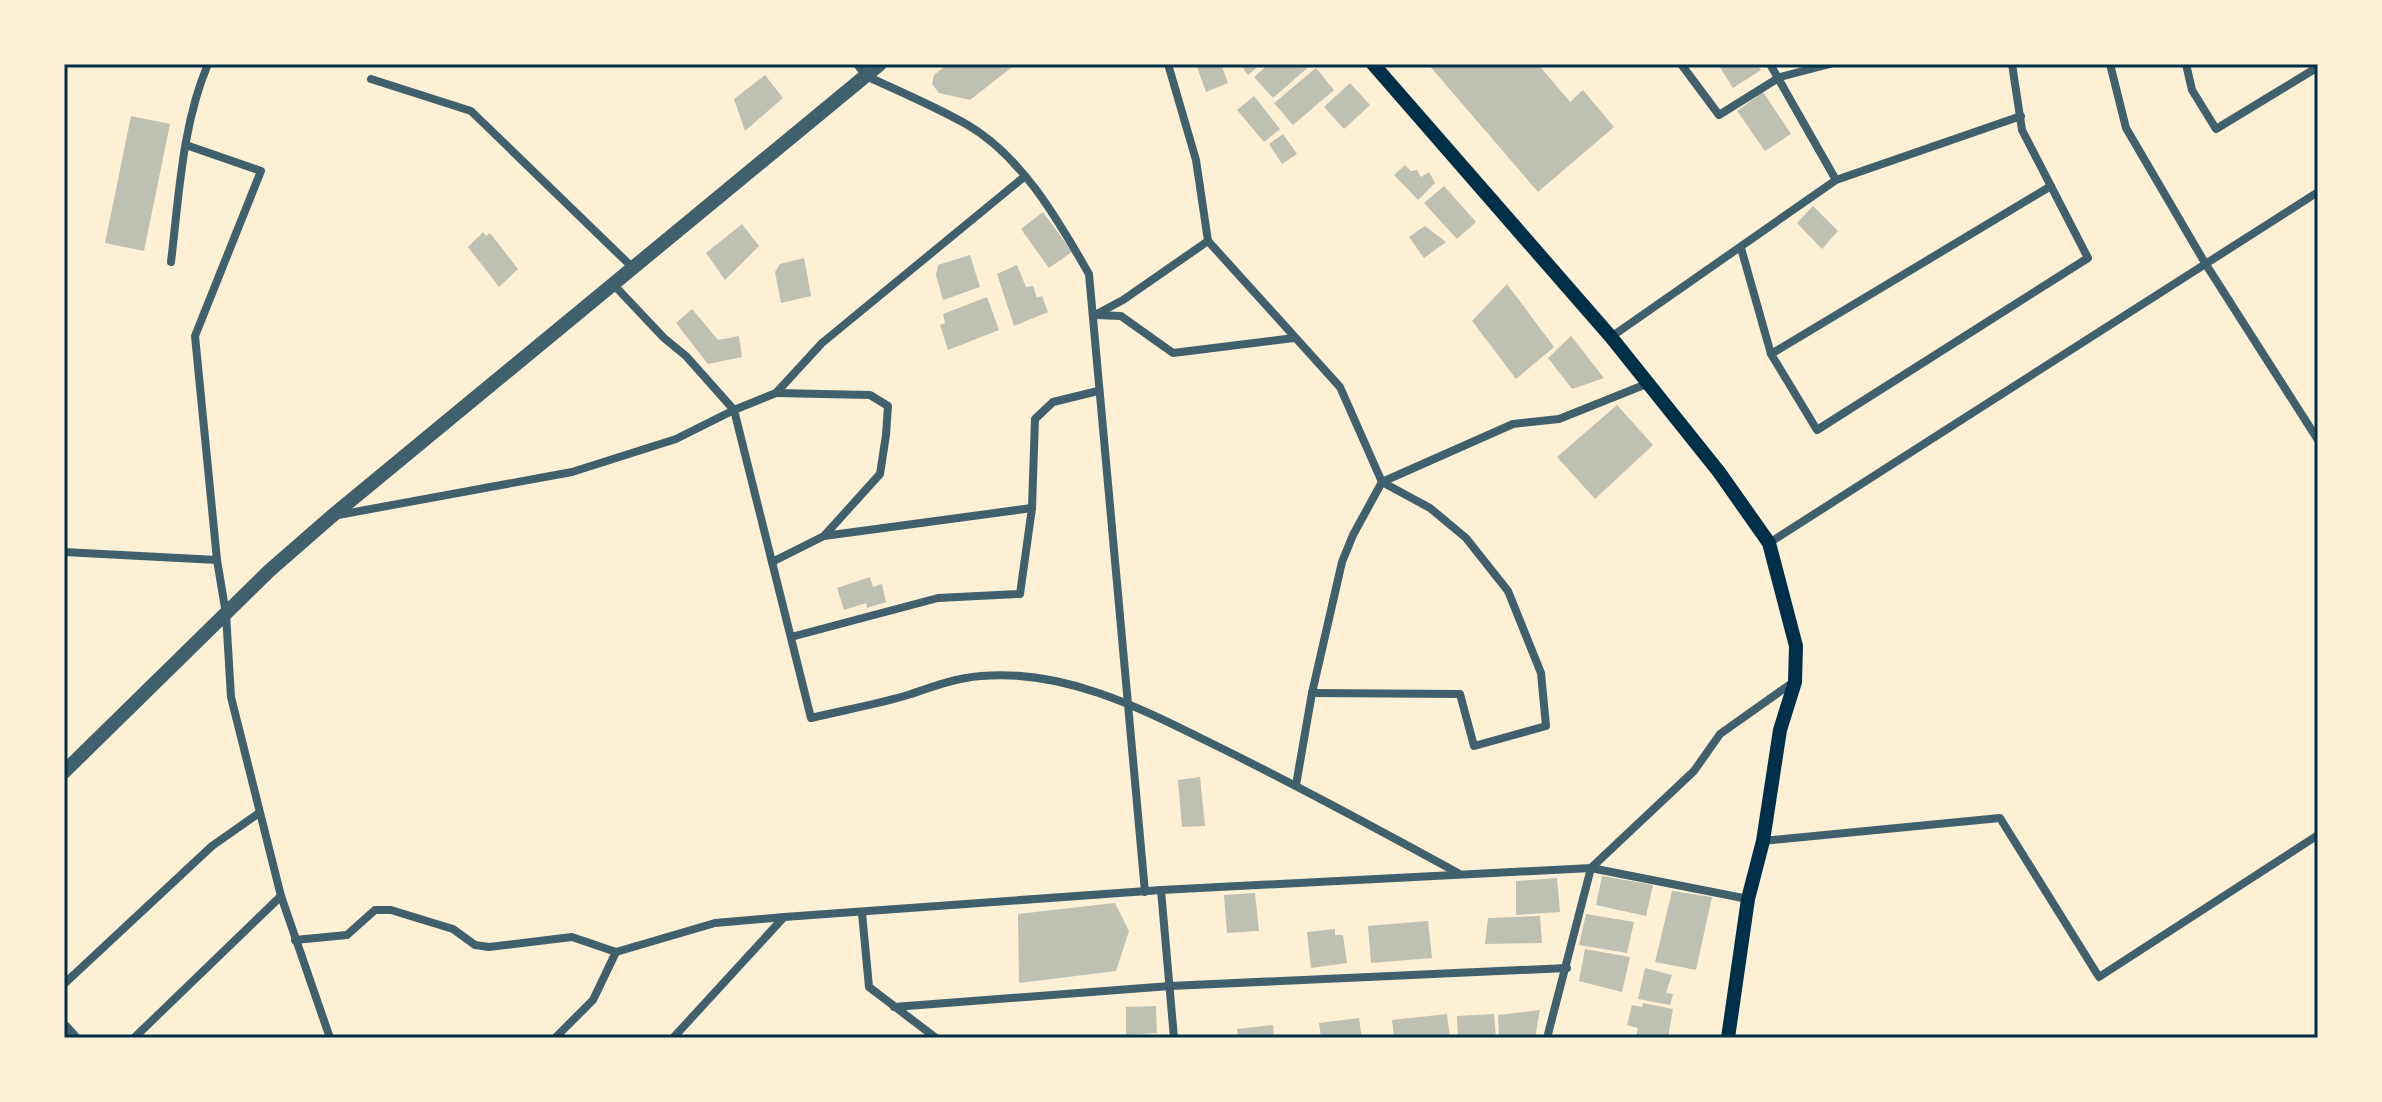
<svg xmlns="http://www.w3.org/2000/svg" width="2382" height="1102" font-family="Karla,sans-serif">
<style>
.building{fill:#bec0b2}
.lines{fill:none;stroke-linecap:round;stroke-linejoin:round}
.minor{stroke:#3f606c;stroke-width:8}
.tertiary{stroke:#3f606c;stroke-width:14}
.secondary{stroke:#003049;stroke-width:14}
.neatline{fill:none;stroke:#003049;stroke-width:3}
</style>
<rect width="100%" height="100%" fill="#fdf0d5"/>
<g class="building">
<polygon points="948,64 1016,64 970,100 939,93 932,84 934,75"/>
<polygon points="1196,64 1221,64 1228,83 1206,92"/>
<polygon points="1240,64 1261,64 1248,75"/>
<polygon points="1269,64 1312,64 1273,98 1254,77"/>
<polygon points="1428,64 1538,64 1570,102 1583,90 1614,127 1538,192"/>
<polygon points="1718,64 1757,64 1761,70 1733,88"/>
<polygon points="1316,68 1334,90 1293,125 1274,103"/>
<polygon points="765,75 783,98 745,131 734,99"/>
<polygon points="1350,83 1370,105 1344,129 1324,107"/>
<polygon points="1763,92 1791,134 1765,151 1737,111"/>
<polygon points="1254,96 1280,129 1264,142 1237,110"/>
<polygon points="131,116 170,124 144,251 105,243"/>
<polygon points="1283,134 1297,154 1282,164 1269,144"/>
<polygon points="1405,165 1411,171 1417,170 1421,177 1429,172 1435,183 1418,200 1394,175"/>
<polygon points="1444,186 1476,222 1457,239 1424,203"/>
<polygon points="1813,206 1838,231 1822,249 1797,223"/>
<polygon points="1043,212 1072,252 1049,268 1021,229"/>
<polygon points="742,224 759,246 725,280 706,253"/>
<polygon points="1425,226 1446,242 1424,258 1409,237"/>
<polygon points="483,232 486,236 490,233 518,269 499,287 468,247"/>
<polygon points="970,255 980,287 943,300 936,275 938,265"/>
<polygon points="804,258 811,296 781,303 775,272 780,264"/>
<polygon points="1017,265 1026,287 1033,286 1037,298 1042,296 1048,312 1014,326 997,274"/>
<polygon points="1507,284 1554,347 1516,379 1472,321"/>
<polygon points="987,297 999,330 948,350 940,325 945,323 943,314"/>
<polygon points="692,309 718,340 739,336 742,357 708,364 676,323"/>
<polygon points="1571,336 1604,378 1572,389 1548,358"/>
<polygon points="1617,405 1653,445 1595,499 1557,457"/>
<polygon points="870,577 873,587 882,584 886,602 867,608 866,603 844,610 837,588"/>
<polygon points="1200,777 1205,826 1182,827 1178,780"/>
<polygon points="1602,876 1653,885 1646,916 1596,905"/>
<polygon points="1557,878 1560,912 1516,915 1516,881"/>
<polygon points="1672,891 1712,897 1696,970 1655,962"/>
<polygon points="1255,893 1259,931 1227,933 1224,895"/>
<polygon points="1115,903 1129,931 1116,971 1019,983 1018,914"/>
<polygon points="1586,914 1634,922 1627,953 1579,945"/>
<polygon points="1540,916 1542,943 1485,944 1488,918"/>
<polygon points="1428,921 1432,958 1371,963 1368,926"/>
<polygon points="1335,929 1335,935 1343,935 1347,963 1311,968 1307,932"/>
<polygon points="1585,949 1630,957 1622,992 1579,981"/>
<polygon points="1645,968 1672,975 1666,993 1673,994 1670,1005 1638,999"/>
<polygon points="1643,1003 1673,1009 1668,1038 1636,1037 1638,1028 1627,1025 1632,1005 1642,1007"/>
<polygon points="1156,1006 1157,1033 1126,1035 1126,1007"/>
<polygon points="1540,1010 1535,1038 1499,1038 1498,1015"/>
<polygon points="1447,1014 1450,1038 1394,1038 1392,1020"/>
<polygon points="1494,1014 1496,1038 1458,1038 1457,1016"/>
<polygon points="1359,1018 1362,1038 1321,1038 1319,1023"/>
<polygon points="1273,1025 1274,1038 1238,1038 1237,1029"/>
</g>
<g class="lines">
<g class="minor">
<path d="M857,64L866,76C899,91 934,106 966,124C1021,155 1058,220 1089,274L1145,892"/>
<polyline points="1168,64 1196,160 1208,241 1340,387 1382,482 1430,508 1466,538 1508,591 1541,673 1546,726 1474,746 1460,694 1312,693"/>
<polyline points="1681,64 1719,115 1780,77 1830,64"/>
<polyline points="1770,64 1836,180"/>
<polyline points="2110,64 2126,128 2205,263 2318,440"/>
<polyline points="2186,64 2192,90 2216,129 2318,67"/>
<polyline points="371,79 471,111 633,268"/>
<polyline points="186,145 261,171 195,336 217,560 226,614 231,697 281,896 330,1038"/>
<polyline points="1741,248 1771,354 1817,430 2088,258 2022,130 2012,64"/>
<path d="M171,262C179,196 182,125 208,64"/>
<path d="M613,284L664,338L686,356L734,410L811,718C844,710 879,704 911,694C934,686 956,678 981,676C1072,668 1155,716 1233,754C1309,792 1383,832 1458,873"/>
<polyline points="1095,315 1121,316 1173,353 1294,338"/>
<polyline points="1095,315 1123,300 1208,241"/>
<polyline points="1611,337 1836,180 2021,116"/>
<polyline points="1771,354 2051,186"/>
<polyline points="338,515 572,472 676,439 734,410 776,393 822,343 1024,177"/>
<polyline points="824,536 1032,508"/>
<polyline points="1769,543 2318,192"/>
<polyline points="64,552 217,560"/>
<polyline points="772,562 824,536 880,474 886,435 888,406 870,395 776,393"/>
<polyline points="791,637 938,598 1020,594 1032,508 1035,419 1053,402 1098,391"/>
<polyline points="1296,785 1312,693 1342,562 1353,535 1382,482 1513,424 1559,419 1649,383"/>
<polyline points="1763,841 2000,818 2099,977 2318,835"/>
<polyline points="1161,890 1174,1038"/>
<polyline points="862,913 869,987 936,1038"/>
<polyline points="295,940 347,935 375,910 391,910 453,929 475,945 489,947 572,937 616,952"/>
<polyline points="616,952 715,923 784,917"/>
<polyline points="64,984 212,846 259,813"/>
<polyline points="894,1007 1170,986 1567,968"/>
<polyline points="134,1038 281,896"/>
<polyline points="555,1038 593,1000 616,952"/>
<polyline points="673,1038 784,917 1161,890 1591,868 1748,899"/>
<polyline points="1547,1038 1591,868 1694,771 1720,734 1792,683"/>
</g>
<g class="tertiary">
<polyline points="64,772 269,571 332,516 880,64"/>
<polyline points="64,1028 73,1038"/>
</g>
<polyline class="secondary" points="1373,64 1611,337 1719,472 1769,543 1796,646 1795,682 1780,730 1763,841 1748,899 1728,1038"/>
</g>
<rect width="2382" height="1102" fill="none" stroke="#fdf0d5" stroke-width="132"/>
<rect x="66" y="66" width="2250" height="970" class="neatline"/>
</svg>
